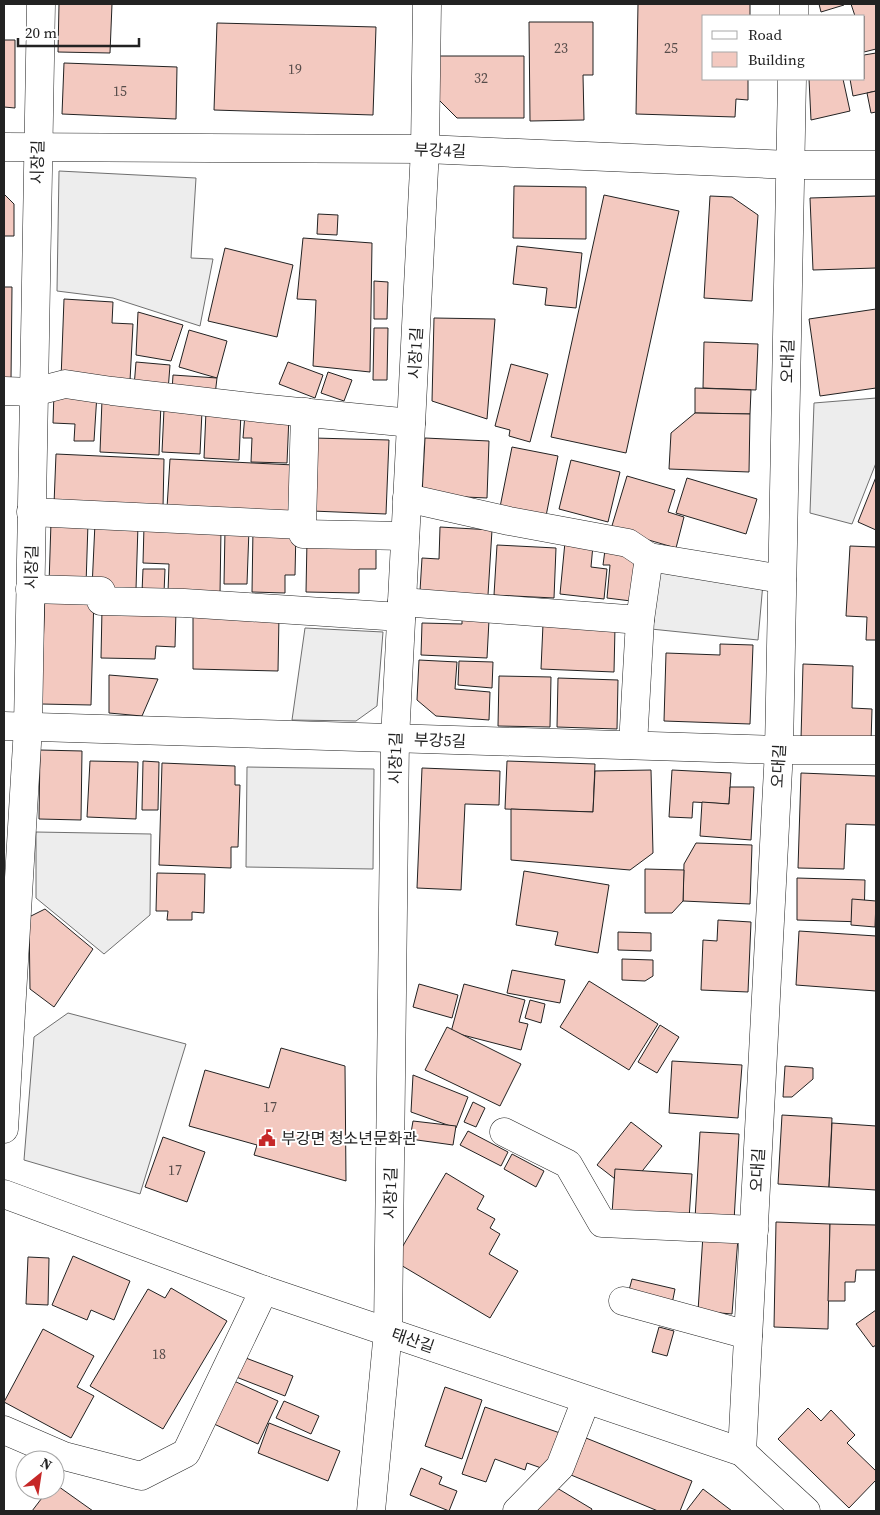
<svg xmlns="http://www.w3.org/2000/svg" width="880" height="1515" font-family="'Source Serif 4','Noto Sans KR',serif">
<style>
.parking{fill:#ededed;stroke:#6f6f6f}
.building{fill:#f3c9c0;stroke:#222}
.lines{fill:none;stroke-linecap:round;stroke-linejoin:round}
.minor-casing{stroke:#222;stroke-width:29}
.minor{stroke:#fff;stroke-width:28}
.labels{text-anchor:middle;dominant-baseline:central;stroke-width:4;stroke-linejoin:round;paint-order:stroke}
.number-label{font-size:14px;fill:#564c4a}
.street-label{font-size:16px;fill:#222;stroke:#fff}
.poi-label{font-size:16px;fill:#222;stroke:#fff;text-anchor:start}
</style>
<rect width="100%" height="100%" fill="#fff"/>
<g class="parking">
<polygon points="59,171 196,178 191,258 213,259 200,326 113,298 57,291"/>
<polygon points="876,398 876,463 852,524 810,513 814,403"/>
<polygon points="657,572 763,583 758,640 651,629"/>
<polygon points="305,628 383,632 377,706 356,721 292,720"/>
<polygon points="247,767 374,769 373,869 246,867"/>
<polygon points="36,832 151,834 150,915 104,954 36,898"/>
<polygon points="68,1013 186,1044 140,1194 24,1160 34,1037"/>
</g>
<g class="building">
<polygon points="59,4 112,4 110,53 58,52"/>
<polygon points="638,4 750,4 750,16 704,16 704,79 748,79 748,100 736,99 735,117 636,114"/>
<polygon points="819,4 843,4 844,5 821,12"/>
<polygon points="851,4 876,4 876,49 864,52 864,16 855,16"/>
<polygon points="529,22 593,22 593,75 583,75 584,120 530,121"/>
<polygon points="217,23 376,27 373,115 214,110"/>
<polygon points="4,40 15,40 15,108 4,107"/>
<polygon points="876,53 876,91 853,96 850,79 864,79 864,55"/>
<polygon points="438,56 524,56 524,118 457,118 438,99"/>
<polygon points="64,63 177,67 176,119 62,114"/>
<polygon points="809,79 843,79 850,111 811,120"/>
<polygon points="876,91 876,112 871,113 867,93"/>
<polygon points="514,186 586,187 586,239 513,238"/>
<polygon points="4,194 14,204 14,236 4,236"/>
<polygon points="604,195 679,211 626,453 551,437"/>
<polygon points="710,196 732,197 758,215 752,301 704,298"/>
<polygon points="876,196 876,268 813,270 810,198"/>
<polygon points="318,214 338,215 337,235 317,234"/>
<polygon points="303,238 372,243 370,372 313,366 316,300 297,299"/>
<polygon points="517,246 582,253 576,308 545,305 547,288 513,284"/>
<polygon points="225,248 293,265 277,337 208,321"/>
<polygon points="374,281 388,282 387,319 374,319"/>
<polygon points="4,287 12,287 11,380 4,380"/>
<polygon points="64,299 113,302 112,323 133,324 130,381 61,379"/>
<polygon points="876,309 876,388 820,396 809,319"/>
<polygon points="138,312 183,325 171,361 136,355"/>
<polygon points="434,318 495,319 487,419 432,401"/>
<polygon points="374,328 388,328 387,380 373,380"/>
<polygon points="189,330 227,341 217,378 179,367"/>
<polygon points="704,342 758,344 756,390 703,388"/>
<polygon points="136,362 170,365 168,391 134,387"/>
<polygon points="288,362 323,375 315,398 279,384"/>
<polygon points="511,364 548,374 530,442 509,436 510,430 495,426"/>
<polygon points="328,372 352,380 344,401 321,393"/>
<polygon points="173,375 217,378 215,395 172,391"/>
<polygon points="695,388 751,390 750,414 695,413"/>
<polygon points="54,392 97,394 94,441 74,441 75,424 53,423"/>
<polygon points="102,400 161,403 159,455 100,452"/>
<polygon points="164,409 202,411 200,454 162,452"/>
<polygon points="206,411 241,412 239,460 204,458"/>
<polygon points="695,413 750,414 749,472 669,469 671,433"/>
<polygon points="245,414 289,416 287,463 251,462 252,438 243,438"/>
<polygon points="314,438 389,440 386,514 312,511"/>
<polygon points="425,438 489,441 487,498 422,495"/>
<polygon points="512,447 558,456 546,516 500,507"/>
<polygon points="56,454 164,459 163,508 54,504"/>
<polygon points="170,459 294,465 292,515 167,508"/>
<polygon points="571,460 620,472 608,522 559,509"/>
<polygon points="627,476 675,490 668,512 684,517 676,548 611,529"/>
<polygon points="876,477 876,530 858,522"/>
<polygon points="687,478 757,499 746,534 676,513"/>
<polygon points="51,522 88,523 86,585 49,584"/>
<polygon points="95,523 138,525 136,589 92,588"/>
<polygon points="144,526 221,529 220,594 168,592 169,564 143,563"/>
<polygon points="440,527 492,530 488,595 420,591 422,558 439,559"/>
<polygon points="253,528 296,529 295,575 285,575 285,593 252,592"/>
<polygon points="225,529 249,529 247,584 224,584"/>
<polygon points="307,540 376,541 376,569 359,569 359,593 306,592"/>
<polygon points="565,542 593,545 591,567 607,569 604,599 560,594"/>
<polygon points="497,545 556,548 554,598 494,595"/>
<polygon points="850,546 876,547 876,640 866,640 867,617 846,616"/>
<polygon points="605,550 635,554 631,601 607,598 610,565 603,565"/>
<polygon points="143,569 165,569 164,593 142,592"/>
<polygon points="45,593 94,595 91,705 41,704"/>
<polygon points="102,609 176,610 175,647 156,646 155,659 101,658"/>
<polygon points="193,613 279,615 278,671 193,669"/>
<polygon points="462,619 489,620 487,658 421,655 422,623 462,624"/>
<polygon points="543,624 615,627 614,672 541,669"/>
<polygon points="720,644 753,645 750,724 664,721 666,653 720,655"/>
<polygon points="419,660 457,662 455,689 490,692 489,720 436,716 417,700"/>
<polygon points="459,661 493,662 492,688 458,685"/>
<polygon points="803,664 853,666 852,708 872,709 871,742 801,739"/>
<polygon points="109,675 158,679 142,716 109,713"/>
<polygon points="499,676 551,677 550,727 498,726"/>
<polygon points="558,678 618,680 617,729 557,727"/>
<polygon points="40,750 82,751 81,820 39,819"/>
<polygon points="90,761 138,762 136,819 87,817"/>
<polygon points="143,761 159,762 158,810 142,810"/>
<polygon points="507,761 595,764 593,812 505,809"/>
<polygon points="162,763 235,766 235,785 240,785 238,847 231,847 231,868 159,865"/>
<polygon points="422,768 500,771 499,805 465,804 461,890 417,888"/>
<polygon points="651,770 653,853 630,870 511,860 511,809 593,812 595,771"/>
<polygon points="672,770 731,773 729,804 693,802 692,818 669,817"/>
<polygon points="801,773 876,776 876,825 846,824 844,869 798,868"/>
<polygon points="730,787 754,787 751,840 700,836 702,802 729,804"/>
<polygon points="696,843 752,845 750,904 683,901 684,864"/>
<polygon points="645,869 684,870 683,901 672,913 645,913"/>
<polygon points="524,871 609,885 598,953 555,945 558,932 516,925"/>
<polygon points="157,873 205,874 204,913 192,912 192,920 167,920 168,911 156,911"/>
<polygon points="797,878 865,880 864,922 797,920"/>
<polygon points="852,899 876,901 875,927 851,925"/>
<polygon points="45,909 93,949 54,1007 30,989 29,917"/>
<polygon points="718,920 751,922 748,992 701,990 703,940 717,941"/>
<polygon points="799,931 876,936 876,991 796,985"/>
<polygon points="618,932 651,933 651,951 618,950"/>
<polygon points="622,959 653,960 653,976 645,981 622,980"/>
<polygon points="512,970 565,980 560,1003 507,993"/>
<polygon points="589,981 658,1024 629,1070 560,1027"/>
<polygon points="419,984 458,995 452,1018 413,1007"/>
<polygon points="464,984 525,1000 519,1022 528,1024 521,1050 451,1032"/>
<polygon points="530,1000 545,1004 541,1023 525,1018"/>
<polygon points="660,1025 679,1037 657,1073 638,1062"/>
<polygon points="447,1027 521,1064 500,1106 425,1070"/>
<polygon points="281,1048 345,1066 346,1181 254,1155 257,1145 189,1126 205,1070 269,1088"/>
<polygon points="672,1061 742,1065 738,1118 669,1113"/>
<polygon points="785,1066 813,1068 813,1079 792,1097 783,1097"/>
<polygon points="413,1075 468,1097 456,1128 411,1112"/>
<polygon points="473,1102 485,1108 476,1127 464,1122"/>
<polygon points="782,1115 832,1118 829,1187 778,1184"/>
<polygon points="413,1121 456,1126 453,1145 410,1139"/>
<polygon points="631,1122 662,1146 628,1189 597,1165"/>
<polygon points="832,1123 876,1126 876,1190 829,1187"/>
<polygon points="468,1131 508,1152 501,1166 460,1145"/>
<polygon points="700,1132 739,1134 734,1221 695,1219"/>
<polygon points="163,1137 205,1152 187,1202 145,1187"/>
<polygon points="512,1154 544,1171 536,1187 504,1169"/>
<polygon points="615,1169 692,1174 689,1219 612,1214"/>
<polygon points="446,1173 484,1196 477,1209 495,1219 490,1228 500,1234 489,1254 518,1271 490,1318 394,1261"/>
<polygon points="776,1222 830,1224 828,1329 774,1327"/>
<polygon points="830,1224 876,1225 876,1270 856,1270 855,1282 845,1282 845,1301 828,1301"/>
<polygon points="703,1235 738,1238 732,1314 698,1311"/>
<polygon points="73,1256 130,1281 114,1320 91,1310 87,1320 52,1305"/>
<polygon points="28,1257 49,1258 48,1305 26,1304"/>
<polygon points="632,1279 675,1289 672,1304 628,1294"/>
<polygon points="171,1288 227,1321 163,1429 90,1386 148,1289 165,1298"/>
<polygon points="876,1310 876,1345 873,1347 856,1324"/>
<polygon points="659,1327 674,1331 667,1356 652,1352"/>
<polygon points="43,1329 94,1356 77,1387 94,1396 71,1438 4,1402"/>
<polygon points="238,1355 293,1376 285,1396 231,1375"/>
<polygon points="234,1381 278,1401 258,1444 214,1424"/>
<polygon points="445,1387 482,1400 462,1459 425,1446"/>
<polygon points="284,1401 319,1416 311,1434 276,1418"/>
<polygon points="485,1407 560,1433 547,1470 527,1463 525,1470 495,1459 486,1482 462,1474"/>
<polygon points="808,1408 821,1421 831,1410 855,1435 847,1443 876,1471 876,1480 849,1508 778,1439"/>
<polygon points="269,1423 340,1451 328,1481 258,1453"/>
<polygon points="586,1438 692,1481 680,1511 658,1511 571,1475"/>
<polygon points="421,1468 442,1477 439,1484 457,1491 449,1511 410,1495"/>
<polygon points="55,1484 93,1511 32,1511 48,1490 55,1490"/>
<polygon points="552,1485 592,1509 591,1511 536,1511"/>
<polygon points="703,1489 732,1511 686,1511"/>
</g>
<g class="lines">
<g class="minor-casing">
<g id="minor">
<polyline points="794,16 794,4"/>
<polyline points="4,147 425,149 790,165 876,165"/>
<polyline points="4,391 34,392 65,384 112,391 259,408 411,423"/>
<polyline points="407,498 509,521 628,543 649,557 640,620"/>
<polyline points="31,512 302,525 303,534 405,536"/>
<polyline points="302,525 305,412"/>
<polyline points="649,557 782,579"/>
<polyline points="30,589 101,591 101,601 184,603 401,617"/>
<polyline points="402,602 640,620 633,745"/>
<polyline points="4,726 779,750 876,750"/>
<polyline points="4,1129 28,727 41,4"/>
<polyline points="504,1132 568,1164 602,1223 754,1230"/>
<polyline points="4,1194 264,1290 742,1452 806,1511"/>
<polyline points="623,1301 748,1335"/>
<polyline points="4,1430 64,1456 141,1476 186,1453 264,1290"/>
<polyline points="742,1452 779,750 792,79"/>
<polyline points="371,1511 388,1331 395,739 425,149 427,4"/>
<polyline points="517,1511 560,1467 586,1400"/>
</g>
</g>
<use href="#minor" class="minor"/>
</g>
<defs>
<g id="civic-bare" transform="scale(1.35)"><path d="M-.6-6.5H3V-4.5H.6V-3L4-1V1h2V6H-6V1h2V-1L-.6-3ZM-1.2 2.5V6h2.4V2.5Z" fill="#c62828" stroke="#fff" stroke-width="2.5" paint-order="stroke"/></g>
</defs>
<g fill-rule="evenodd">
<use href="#civic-bare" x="267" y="1138"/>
</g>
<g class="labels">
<g class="number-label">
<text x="561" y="48">23</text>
<text x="671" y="48">25</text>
<text x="295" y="69">19</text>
<text x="481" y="78">32</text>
<text x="120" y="91">15</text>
<text x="270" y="1107">17</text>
<text x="175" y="1170">17</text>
<text x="159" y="1354">18</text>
</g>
<g class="street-label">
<text transform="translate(440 150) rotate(2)">부강4길</text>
<text transform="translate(37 162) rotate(-89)">시장길</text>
<text transform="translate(415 353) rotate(-87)">시장1길</text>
<text transform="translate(787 361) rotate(-89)">오대길</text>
<text transform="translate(31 567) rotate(-89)">시장길</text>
<text transform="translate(440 740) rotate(2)">부강5길</text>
<text transform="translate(395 758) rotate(-89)">시장1길</text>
<text transform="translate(778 766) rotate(-87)">오대길</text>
<text transform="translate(757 1170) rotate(-87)">오대길</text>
<text transform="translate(390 1193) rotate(-89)">시장1길</text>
<text transform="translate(413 1340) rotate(19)">태산길</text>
</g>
<g class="poi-label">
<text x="281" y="1138">부강면 청소년문화관</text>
</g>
</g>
<rect width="880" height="1515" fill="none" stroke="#222222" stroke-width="10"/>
<rect x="702" y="15" width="162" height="65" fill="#ffffff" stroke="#a7a7a7"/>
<rect x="712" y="31" width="25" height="8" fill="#ffffff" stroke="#a7a7a7"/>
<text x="748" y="40" font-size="15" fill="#222222">Road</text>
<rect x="712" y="52" width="25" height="15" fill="#f3c9c0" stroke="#a7a7a7"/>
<text x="748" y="65" font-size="15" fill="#222222">Building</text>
<g transform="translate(40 1475) rotate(30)"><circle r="24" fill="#ffffff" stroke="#a7a7a7"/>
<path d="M0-4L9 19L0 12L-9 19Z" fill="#c62828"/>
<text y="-8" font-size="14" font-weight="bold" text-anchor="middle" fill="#222222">N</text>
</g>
<path d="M18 38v8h121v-8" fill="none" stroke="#222222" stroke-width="2.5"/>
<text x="25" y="38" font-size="15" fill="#222222" stroke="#ffffff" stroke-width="4" paint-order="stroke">20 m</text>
</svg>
